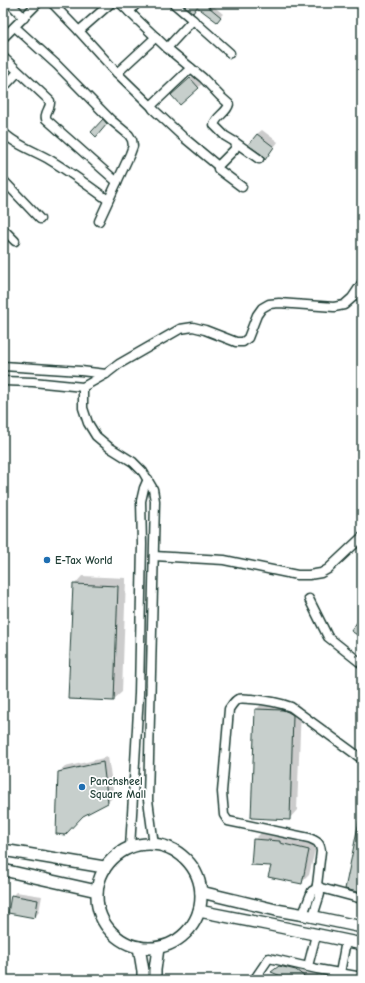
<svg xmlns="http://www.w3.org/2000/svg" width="365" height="983" font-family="'Comic Neue',sans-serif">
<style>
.shadow{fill:#0003}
.building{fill:#c7cfcc;stroke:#1f3d34}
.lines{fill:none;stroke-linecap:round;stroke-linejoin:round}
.street-casing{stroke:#1f3d34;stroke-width:11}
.secondary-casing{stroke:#1f3d34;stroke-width:14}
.street{stroke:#fff;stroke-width:8}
.secondary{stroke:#fff;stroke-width:11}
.poi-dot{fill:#1f6fb2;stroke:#fff;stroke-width:1.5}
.labels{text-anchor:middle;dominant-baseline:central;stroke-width:3.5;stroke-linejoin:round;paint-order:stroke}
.poi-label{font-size:11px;font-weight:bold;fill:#1f3d34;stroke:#fff;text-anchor:start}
</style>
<rect width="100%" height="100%" fill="#fff"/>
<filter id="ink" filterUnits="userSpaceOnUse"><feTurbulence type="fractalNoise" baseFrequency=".025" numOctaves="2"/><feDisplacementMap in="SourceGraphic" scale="8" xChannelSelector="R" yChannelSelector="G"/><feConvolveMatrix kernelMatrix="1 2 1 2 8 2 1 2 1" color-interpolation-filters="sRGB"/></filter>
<g filter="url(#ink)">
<g class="shadow">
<polygon points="183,3 210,3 223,14 219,18 197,6"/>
<polygon points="195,74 203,83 180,104 176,91"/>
<polygon points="262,130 278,142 269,154 257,134"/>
<polygon points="82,576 126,578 122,692 113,700 74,585"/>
<polygon points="264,701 292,702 297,704 301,707 297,810 289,819 256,710"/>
<polygon points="108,757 114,796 108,802 83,815 59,772 65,767"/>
<polygon points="362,813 362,892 346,888"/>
<polygon points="262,832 317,842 309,875 301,883 254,840"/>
<polygon points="16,892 42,896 39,912 35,917 12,896"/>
<polygon points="304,962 320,974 314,980 317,980 274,980 279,974 273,972 281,964"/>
<polygon points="342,976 362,980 338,980"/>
</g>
<g class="building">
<polygon points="181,3 204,3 221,17 217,22 197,7 193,13"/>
<polygon points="190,78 199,88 180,105 171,95"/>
<polygon points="103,119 107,124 96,137 91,132"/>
<polygon points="257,134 274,147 265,160 262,155 248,145"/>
<polygon points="73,584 118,586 114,701 68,699"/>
<polygon points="362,615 362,638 351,631"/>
<polygon points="255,709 283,710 288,712 293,715 290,820 251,818"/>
<polygon points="103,762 108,803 83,816 65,835 56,834 58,772"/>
<polygon points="359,821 362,822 362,893 345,889"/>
<polygon points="253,839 280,841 280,843 309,850 302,884 268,877 271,866 251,865"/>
<polygon points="11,895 38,900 35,918 8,913"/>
<polygon points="279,966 296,970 309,980 281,980 283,977 271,972"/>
</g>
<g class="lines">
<g class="street-casing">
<g id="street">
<polyline points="10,3 24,18"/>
<polyline points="52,3 79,31"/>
<polyline points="111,3 79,31 117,73 152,107"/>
<path d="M120,3L167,48L203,78L220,96L229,104C227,113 216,116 214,125L225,136L235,142L236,146L234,150L218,166V169L242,187"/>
<polyline points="173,3 193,20"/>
<polyline points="129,12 137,3"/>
<polyline points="15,27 57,65 111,120 129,135 132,140 133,146 130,154 99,221"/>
<polyline points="3,38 38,3"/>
<polyline points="167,48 193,20 230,53"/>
<path d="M3,57L50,101C51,109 44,112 46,119L117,182"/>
<polyline points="191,68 153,104 152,107 153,109 182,136 218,166"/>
<polyline points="117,73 156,37"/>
<polyline points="3,88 18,72"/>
<path d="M3,132C15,145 35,151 50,160C70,172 89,186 108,200"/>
<polyline points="235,142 259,159"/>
<polyline points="3,180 40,219"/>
<polyline points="3,229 15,241"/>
<polyline points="3,366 81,371 106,374"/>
<polyline points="3,381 33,382 83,387 106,374 119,364 180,329 193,327 205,330 236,342 243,342 248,338 257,315 262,308 269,304 279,303 334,307 344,305 352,298 362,283"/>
<polyline points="83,387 83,408 88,423 96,436 109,447 133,462 143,472 153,489 155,501 148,800 154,845"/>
<polyline points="154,556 224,560 297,575 309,575 321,573 328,569 362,537"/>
<polyline points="309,599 328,637 362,664"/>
<path d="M362,759L291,707C278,702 265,700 251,699C247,699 242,698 238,699C234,701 232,705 229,709L222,792L224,815L228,821L309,838C316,841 320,842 321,851L317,885L321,888L362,899"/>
<polyline points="130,848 139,694 142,544 141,501 144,488 148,479"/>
<polyline points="303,914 312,891 316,889"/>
<polyline points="313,916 320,894 316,889 317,885"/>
<polyline points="308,966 316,935"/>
<polyline points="340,973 346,941"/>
<polyline points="254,980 269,958 317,969 362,977"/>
</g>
</g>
<g class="secondary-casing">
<g id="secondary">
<circle cx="149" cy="896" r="52"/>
<polyline points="3,850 104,867"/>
<polyline points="3,870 97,891"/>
<polyline points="201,892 276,910 305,915 362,927"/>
<polyline points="199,911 266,924 362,944"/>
<polyline points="139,947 143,971 143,980"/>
<polyline points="155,980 155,970 158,948"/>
</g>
</g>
<use href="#street" class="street"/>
<use href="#secondary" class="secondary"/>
</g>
</g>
<g class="poi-dot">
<circle cx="47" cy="560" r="4"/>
<circle cx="82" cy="787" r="4"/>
</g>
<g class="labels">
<g class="poi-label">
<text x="55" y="560">E-Tax World</text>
<text x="90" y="781">Panchsheel<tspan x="90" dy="13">Square Mall</tspan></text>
</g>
</g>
<rect width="365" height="983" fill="none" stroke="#fff" stroke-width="16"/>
<rect x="8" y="8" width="349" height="967" fill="none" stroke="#1f3d34" stroke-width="1.5" filter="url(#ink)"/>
</svg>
